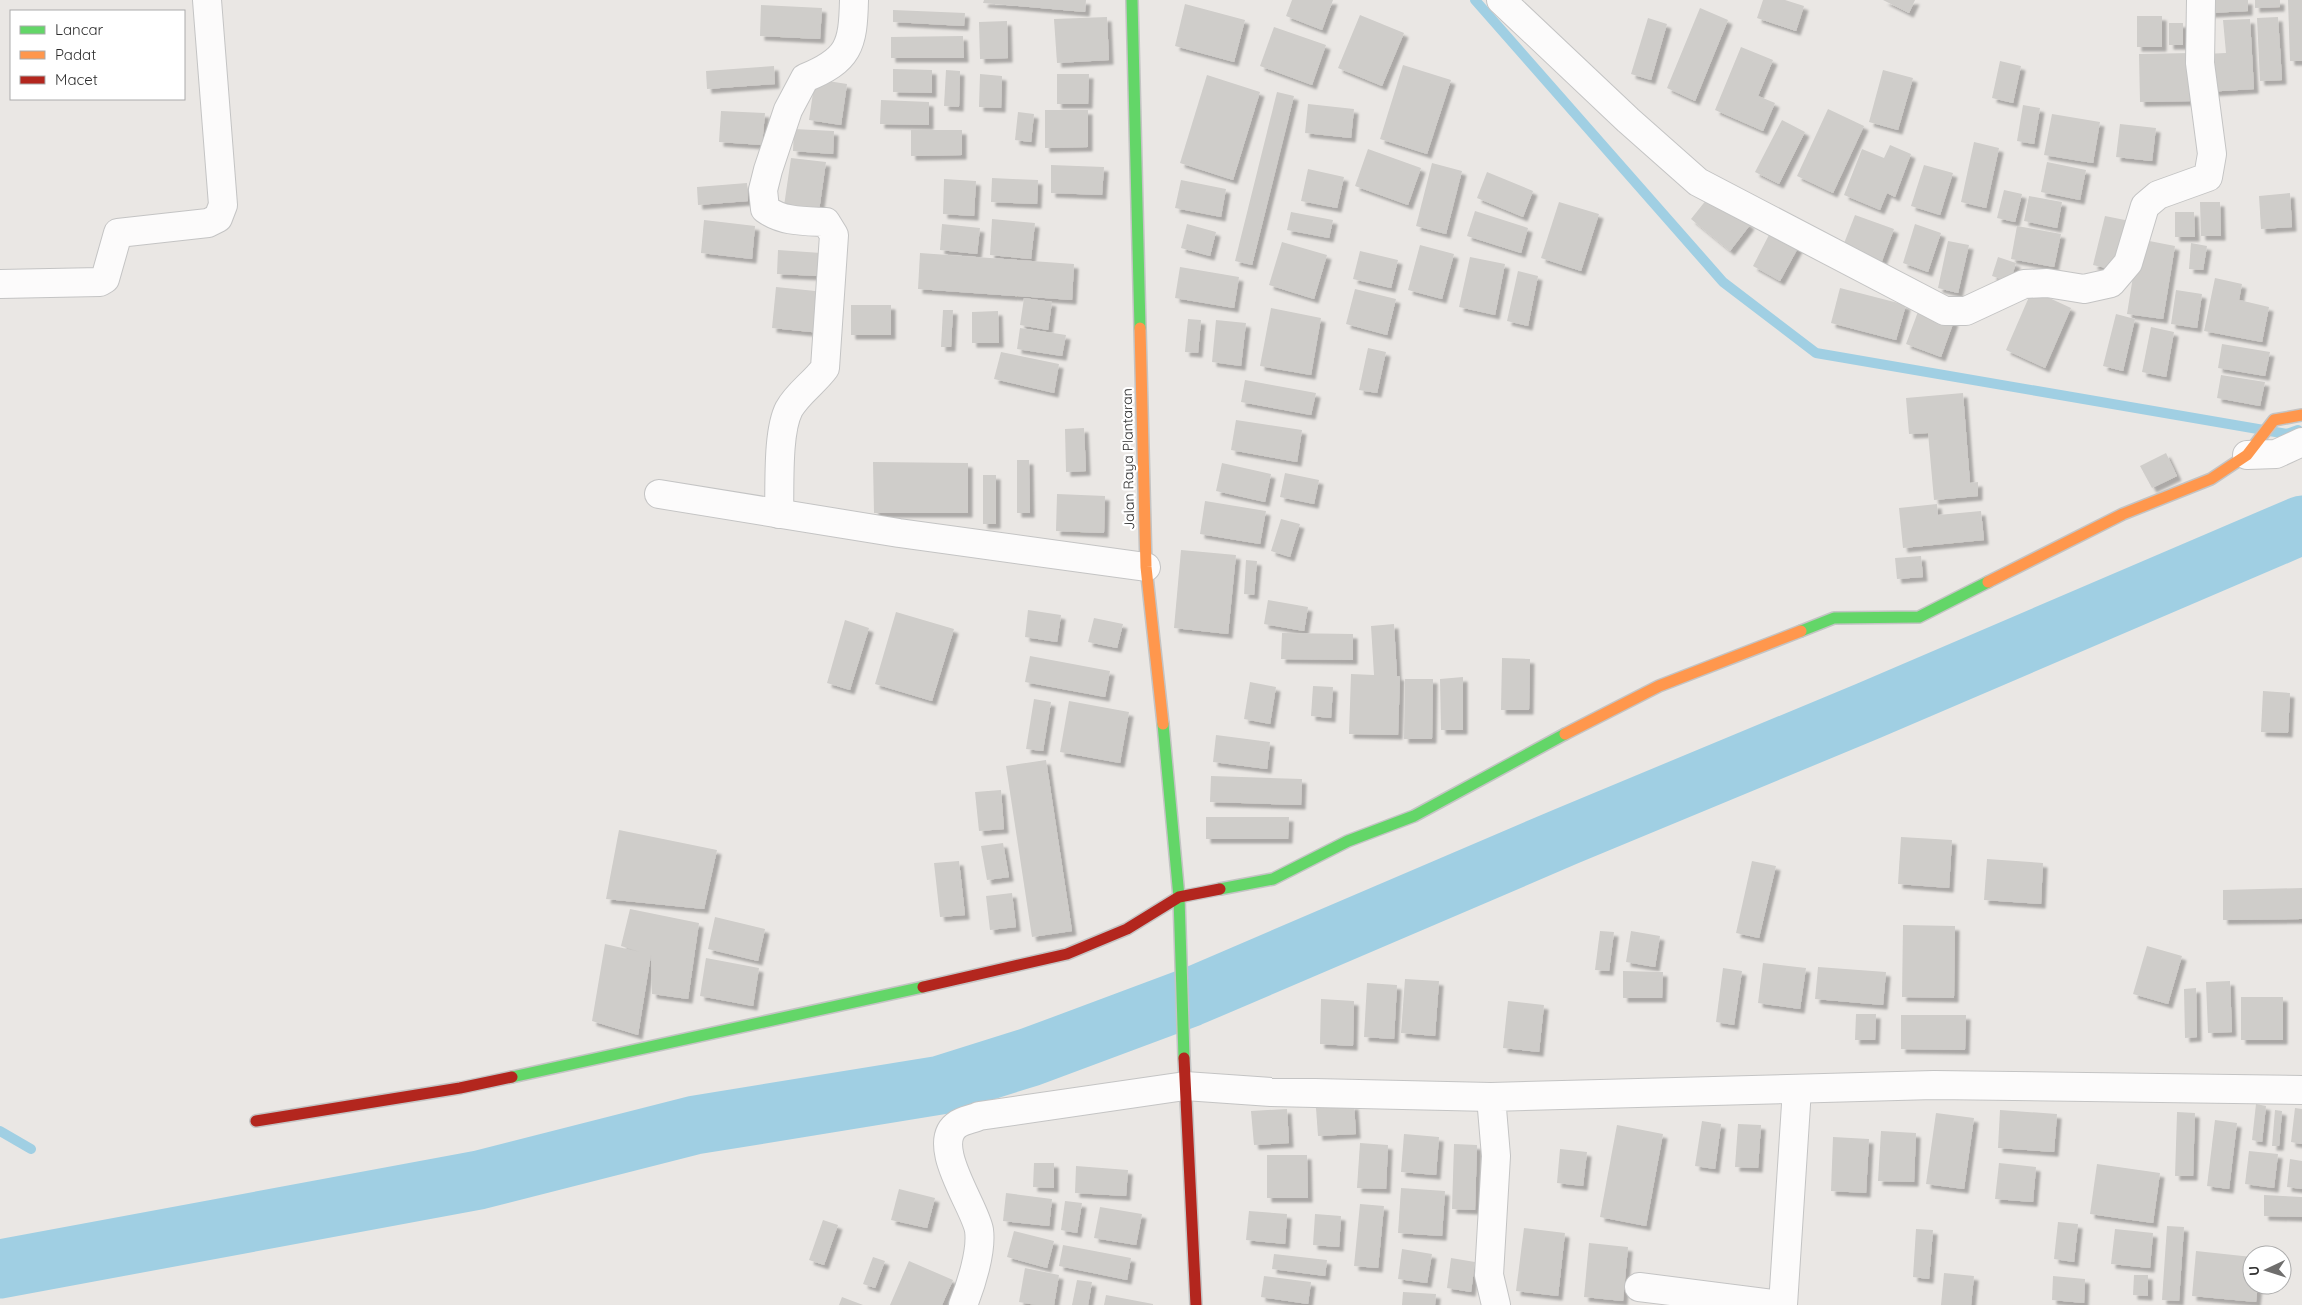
<svg xmlns="http://www.w3.org/2000/svg" width="2302" height="1305" font-family="Quicksand,sans-serif">
<style>
.lines{fill:none;stroke-linecap:round;stroke-linejoin:round}
.stream{stroke:#a0cfe3;stroke-width:10}
.river{stroke:#a0cfe3;stroke-width:59}
.building{fill:#cfcdca;filter:url(#shadow)}
.street-casing{stroke:#c4c4c4;stroke-width:30}
.fast-casing{stroke:#c4c4c4;stroke-width:14}
.slow-casing{stroke:#c4c4c4;stroke-width:14}
.jam-casing{stroke:#c4c4c4;stroke-width:14}
.street{stroke:#fcfbfb;stroke-width:28}
.fast{stroke:#63d668;stroke-width:11}
.slow{stroke:#ff974d;stroke-width:11}
.jam{stroke:#b3261e;stroke-width:11}
.labels{text-anchor:middle;dominant-baseline:central;stroke-width:4.5;stroke-linejoin:round;paint-order:stroke}
.street-label{font-size:14px;fill:#2d2d2d;stroke:#fff}
</style>
<defs>
<filter id="shadow"><feDropShadow dx="4.5" dy="4.5" stdDeviation="1" flood-color="#0004"/></filter>
</defs>
<rect width="100%" height="100%" fill="#eae7e4"/>
<g class="lines">
<g class="stream">
<polyline points="1475,0 1723,282 1816,353 2287,434 2298,430"/>
<polyline points="0,1131 31,1149"/>
</g>
<polyline class="river" points="0,1269 479,1180 695,1125 941,1085 1030,1057 1191,997 1567,836 1868,711 2302,525"/>
</g>
<g class="building">
<polygon points="984,0 1086,0 1085,12 983,3"/>
<polygon points="1292,0 1333,0 1322,30 1286,16"/>
<polygon points="1763,0 1785,0 1804,6 1796,31 1757,18"/>
<polygon points="1883,0 1915,0 1909,13"/>
<polygon points="2210,0 2248,0 2248,11 2210,13"/>
<polygon points="2255,0 2280,0 2280,7 2255,8"/>
<polygon points="2288,0 2302,0 2302,61 2290,61"/>
<polygon points="1185,4 1245,20 1234,62 1175,46"/>
<polygon points="761,5 822,8 820,39 760,36"/>
<polygon points="1700,8 1728,20 1695,101 1667,88"/>
<polygon points="893,10 965,13 964,26 893,22"/>
<polygon points="1360,15 1404,33 1382,86 1338,68"/>
<rect x="2137" y="16" width="25" height="31"/>
<polygon points="1107,17 1109,60 1057,63 1054,19"/>
<polygon points="2278,17 2282,80 2260,81 2257,18"/>
<polygon points="1648,18 1667,24 1651,80 1631,74"/>
<polygon points="2250,19 2254,89 2206,92 2204,54 2226,53 2223,20"/>
<polygon points="1007,21 1008,58 980,59 979,22"/>
<rect x="2169" y="23" width="14" height="22"/>
<polygon points="1274,27 1326,45 1312,85 1260,66"/>
<polygon points="963,36 964,58 891,58 891,37"/>
<polygon points="1741,47 1773,60 1758,96 1775,103 1763,131 1715,110"/>
<polygon points="2191,53 2192,101 2140,102 2139,54"/>
<polygon points="2000,61 2021,66 2013,103 1992,98"/>
<polygon points="1403,65 1451,80 1427,154 1380,139"/>
<polygon points="774,66 775,84 707,89 706,71"/>
<polygon points="893,69 932,70 932,93 893,92"/>
<polygon points="946,70 960,71 959,107 944,106"/>
<polygon points="1883,70 1913,78 1898,130 1869,122"/>
<polygon points="980,74 1002,76 1001,108 979,107"/>
<polygon points="1057,74 1089,74 1088,104 1057,104"/>
<polygon points="1207,75 1260,92 1233,180 1180,163"/>
<polygon points="815,79 847,84 841,125 809,120"/>
<polygon points="1277,92 1294,96 1252,265 1235,261"/>
<polygon points="881,100 929,102 929,125 880,124"/>
<polygon points="1308,104 1354,109 1351,138 1305,133"/>
<polygon points="2023,105 2040,108 2034,144 2017,141"/>
<polygon points="1828,109 1864,126 1833,193 1797,176"/>
<polygon points="1045,110 1088,110 1088,147 1045,148"/>
<polygon points="721,111 765,113 762,145 719,142"/>
<polygon points="1018,112 1034,114 1031,142 1015,140"/>
<polygon points="2052,114 2100,122 2093,163 2044,155"/>
<polygon points="1782,120 1805,132 1779,184 1755,172"/>
<polygon points="2120,124 2156,128 2152,161 2116,157"/>
<polygon points="794,129 834,131 833,154 793,151"/>
<polygon points="911,130 962,130 962,155 911,156"/>
<polygon points="1974,142 1999,148 1986,208 1961,202"/>
<polygon points="1890,145 1911,154 1895,197 1887,193 1880,210 1844,195 1862,149 1884,158"/>
<polygon points="1368,149 1421,168 1408,205 1355,186"/>
<polygon points="791,158 826,162 819,211 784,206"/>
<polygon points="2047,162 2086,170 2080,200 2041,192"/>
<polygon points="1432,163 1462,171 1446,234 1416,226"/>
<polygon points="1051,165 1104,167 1102,195 1051,193"/>
<polygon points="1924,165 1953,173 1940,215 1911,206"/>
<polygon points="1308,169 1344,177 1337,208 1301,201"/>
<polygon points="1487,172 1533,191 1523,217 1477,198"/>
<polygon points="992,178 1038,180 1037,204 991,202"/>
<polygon points="944,179 976,181 974,216 943,214"/>
<polygon points="1181,180 1226,189 1221,217 1175,208"/>
<polygon points="747,183 748,201 698,205 697,187"/>
<polygon points="2004,190 2022,194 2015,222 1997,218"/>
<polygon points="2290,193 2292,227 2261,229 2259,196"/>
<polygon points="1711,194 1750,225 1730,251 1691,219"/>
<polygon points="2029,196 2062,202 2057,228 2024,221"/>
<polygon points="1559,202 1599,214 1581,271 1541,258"/>
<polygon points="2200,202 2220,202 2221,236 2201,236"/>
<polygon points="1475,211 1528,228 1521,253 1467,236"/>
<polygon points="1291,212 1333,220 1329,238 1287,230"/>
<polygon points="2175,212 2194,212 2195,237 2175,237"/>
<polygon points="1855,215 1894,229 1882,261 1843,246"/>
<polygon points="2105,216 2130,221 2119,271 2093,265"/>
<polygon points="992,219 1035,223 1031,259 990,255"/>
<polygon points="704,220 755,226 752,259 701,253"/>
<polygon points="942,224 980,228 977,254 940,250"/>
<polygon points="1187,224 1216,232 1210,256 1181,248"/>
<polygon points="1915,224 1941,233 1928,272 1903,263"/>
<polygon points="2017,226 2061,234 2054,267 2011,259"/>
<polygon points="1771,231 1799,246 1780,281 1753,266"/>
<polygon points="2139,239 2175,246 2163,319 2127,314"/>
<polygon points="1948,241 1969,245 1958,293 1938,288"/>
<polygon points="1282,242 1327,255 1314,299 1269,285"/>
<polygon points="2191,243 2207,246 2203,270 2189,269"/>
<polygon points="1420,245 1454,254 1442,299 1408,290"/>
<polygon points="778,250 821,253 819,276 777,274"/>
<polygon points="1360,251 1398,260 1391,288 1353,279"/>
<polygon points="920,253 1074,264 1072,300 918,289"/>
<polygon points="1470,257 1505,264 1495,315 1459,307"/>
<polygon points="1998,257 2016,263 2010,282 1992,276"/>
<polygon points="1180,267 1239,277 1234,308 1175,298"/>
<polygon points="1518,271 1538,276 1528,326 1507,321"/>
<polygon points="2215,278 2242,284 2239,300 2269,307 2262,342 2204,331"/>
<polygon points="776,287 825,292 821,333 772,328"/>
<polygon points="1840,288 1906,305 1896,340 1831,323"/>
<polygon points="1355,289 1396,299 1387,335 1346,324"/>
<polygon points="2032,290 2071,308 2045,368 2006,350"/>
<polygon points="2176,290 2202,294 2197,328 2171,324"/>
<polygon points="1024,298 1052,302 1048,330 1020,325"/>
<rect x="851" y="305" width="40" height="30"/>
<polygon points="1271,308 1321,318 1311,375 1260,366"/>
<polygon points="1919,309 1954,321 1941,357 1906,344"/>
<polygon points="943,310 953,310 951,347 941,347"/>
<polygon points="998,311 999,343 972,343 972,312"/>
<polygon points="2116,314 2135,319 2123,371 2103,366"/>
<polygon points="1188,319 1201,320 1198,353 1185,352"/>
<polygon points="1216,320 1246,323 1241,366 1212,362"/>
<polygon points="2151,327 2174,332 2166,377 2142,372"/>
<polygon points="1020,328 1066,335 1062,356 1017,349"/>
<polygon points="2222,344 2270,352 2265,376 2218,368"/>
<polygon points="1368,348 1386,352 1377,393 1359,390"/>
<polygon points="1001,352 1059,364 1054,393 994,379"/>
<polygon points="2221,375 2265,382 2260,406 2217,398"/>
<polygon points="1245,380 1316,393 1311,415 1241,402"/>
<polygon points="1963,393 1970,483 1978,482 1978,496 1934,500 1928,433 1909,434 1906,398"/>
<polygon points="1236,420 1302,430 1297,462 1231,450"/>
<polygon points="1084,428 1086,471 1066,472 1065,429"/>
<polygon points="2166,453 2177,476 2152,488 2140,466"/>
<polygon points="1017,460 1029,460 1030,513 1017,513"/>
<polygon points="873,462 968,463 968,513 874,513"/>
<polygon points="1222,463 1271,474 1265,502 1216,491"/>
<polygon points="1285,473 1319,480 1314,504 1280,497"/>
<rect x="983" y="475" width="13" height="49"/>
<polygon points="1057,494 1105,496 1104,533 1056,531"/>
<polygon points="1205,501 1266,511 1260,544 1200,534"/>
<polygon points="1937,504 1938,515 1981,511 1984,540 1903,548 1899,508"/>
<polygon points="1281,519 1300,524 1290,557 1271,551"/>
<polygon points="1181,550 1236,555 1228,634 1174,628"/>
<polygon points="1921,556 1923,577 1897,579 1895,558"/>
<polygon points="1246,560 1257,561 1254,595 1244,594"/>
<polygon points="1268,600 1308,607 1304,631 1264,624"/>
<polygon points="1028,610 1061,615 1057,642 1025,637"/>
<polygon points="896,612 954,629 932,701 875,684"/>
<polygon points="1094,618 1123,624 1117,648 1088,642"/>
<polygon points="845,620 869,628 850,690 827,683"/>
<polygon points="1394,624 1397,676 1400,676 1398,735 1349,734 1351,674 1374,675 1371,626"/>
<polygon points="1282,633 1353,634 1353,660 1281,659"/>
<polygon points="1030,656 1110,671 1105,697 1025,682"/>
<polygon points="1502,658 1530,659 1529,710 1501,710"/>
<polygon points="1463,677 1463,730 1441,730 1440,679"/>
<polygon points="1405,679 1433,679 1432,739 1404,739"/>
<polygon points="1250,682 1276,687 1270,724 1244,719"/>
<polygon points="1313,686 1333,687 1331,718 1311,716"/>
<polygon points="2263,691 2290,693 2288,733 2261,732"/>
<polygon points="1034,699 1051,702 1043,751 1026,749"/>
<polygon points="1069,701 1129,712 1120,763 1060,752"/>
<polygon points="1216,735 1270,742 1267,769 1213,762"/>
<polygon points="1046,760 1072,931 1032,937 1006,766"/>
<polygon points="1211,776 1302,779 1301,805 1210,802"/>
<polygon points="1001,790 1004,829 979,831 975,792"/>
<polygon points="1206,817 1289,817 1288,839 1206,839"/>
<polygon points="619,830 717,850 704,909 606,899"/>
<polygon points="1901,837 1952,840 1949,888 1898,884"/>
<polygon points="1003,843 1009,877 987,880 981,846"/>
<polygon points="1987,859 2043,863 2041,904 1984,900"/>
<polygon points="959,861 965,915 940,917 934,863"/>
<polygon points="1752,861 1776,866 1759,938 1736,933"/>
<polygon points="2302,888 2302,919 2223,920 2223,890"/>
<polygon points="1012,893 1016,927 990,930 986,896"/>
<polygon points="630,909 699,923 688,999 652,994 651,955 638,1035 592,1021 605,944 640,952 621,946"/>
<polygon points="715,917 765,929 758,961 708,949"/>
<polygon points="1903,925 1955,926 1954,998 1902,997"/>
<polygon points="1600,931 1614,932 1609,971 1595,970"/>
<polygon points="1631,931 1660,936 1655,967 1626,962"/>
<polygon points="2147,946 2182,956 2168,1004 2133,994"/>
<polygon points="706,958 759,968 753,1006 700,996"/>
<polygon points="1763,963 1806,968 1800,1009 1758,1003"/>
<polygon points="1818,967 1886,972 1883,1005 1815,999"/>
<polygon points="1723,968 1742,971 1734,1025 1716,1022"/>
<polygon points="1623,971 1663,972 1662,998 1623,998"/>
<polygon points="1405,979 1439,981 1435,1036 1401,1033"/>
<polygon points="2230,981 2232,1032 2208,1033 2206,982"/>
<polygon points="1367,983 1397,985 1394,1039 1364,1037"/>
<polygon points="2196,988 2197,1037 2185,1038 2184,989"/>
<rect x="2241" y="997" width="42" height="43"/>
<polygon points="1321,999 1354,1001 1353,1046 1320,1044"/>
<polygon points="1508,1001 1544,1005 1539,1052 1503,1048"/>
<polygon points="1856,1014 1876,1014 1875,1040 1855,1040"/>
<polygon points="1901,1015 1966,1015 1965,1050 1901,1049"/>
<polygon points="2256,1104 2266,1106 2262,1142 2252,1140"/>
<polygon points="1354,1105 1356,1134 1318,1136 1316,1108"/>
<polygon points="2295,1108 2302,1109 2302,1144 2291,1142"/>
<polygon points="1287,1109 1289,1143 1254,1145 1251,1111"/>
<polygon points="2000,1110 2057,1114 2054,1152 1998,1148"/>
<polygon points="2275,1110 2282,1111 2279,1146 2272,1146"/>
<polygon points="2177,1112 2195,1113 2193,1176 2175,1176"/>
<polygon points="1936,1113 1974,1118 1964,1189 1926,1184"/>
<polygon points="2215,1120 2237,1123 2229,1189 2207,1186"/>
<polygon points="1702,1121 1721,1124 1715,1169 1695,1166"/>
<polygon points="1738,1124 1761,1125 1758,1168 1735,1167"/>
<polygon points="1617,1125 1663,1134 1646,1226 1600,1217"/>
<polygon points="1881,1131 1916,1133 1914,1182 1878,1181"/>
<polygon points="1404,1134 1439,1137 1436,1175 1401,1172"/>
<polygon points="1833,1137 1869,1139 1866,1193 1831,1191"/>
<polygon points="1360,1143 1388,1145 1386,1189 1357,1188"/>
<polygon points="1454,1144 1477,1145 1475,1210 1452,1209"/>
<polygon points="1560,1149 1587,1152 1583,1186 1557,1183"/>
<polygon points="2249,1151 2278,1154 2274,1188 2245,1184"/>
<polygon points="1267,1155 1307,1155 1308,1198 1267,1198"/>
<polygon points="2290,1159 2302,1161 2302,1189 2287,1187"/>
<polygon points="1034,1163 1054,1163 1054,1188 1033,1187"/>
<polygon points="1999,1163 2036,1167 2033,1202 1995,1199"/>
<polygon points="2097,1164 2160,1173 2153,1223 2090,1214"/>
<polygon points="1076,1166 1128,1170 1126,1196 1075,1193"/>
<polygon points="1401,1188 1445,1191 1442,1236 1398,1233"/>
<polygon points="899,1189 935,1198 927,1228 891,1220"/>
<polygon points="1006,1193 1052,1199 1049,1226 1003,1221"/>
<polygon points="2264,1195 2302,1197 2302,1217 2264,1216"/>
<polygon points="1065,1201 1082,1203 1077,1233 1061,1230"/>
<polygon points="1360,1204 1384,1206 1378,1268 1354,1266"/>
<polygon points="1100,1207 1142,1214 1136,1245 1094,1238"/>
<polygon points="1249,1211 1287,1214 1285,1244 1246,1240"/>
<polygon points="1315,1214 1341,1216 1339,1247 1313,1245"/>
<polygon points="823,1220 838,1225 824,1265 809,1260"/>
<polygon points="2058,1222 2078,1224 2074,1262 2054,1259"/>
<polygon points="2167,1226 2184,1227 2179,1301 2162,1300"/>
<polygon points="1524,1228 1565,1233 1558,1296 1516,1291"/>
<polygon points="1916,1229 1933,1230 1929,1279 1913,1277"/>
<polygon points="2115,1229 2153,1233 2150,1268 2111,1264"/>
<polygon points="1014,1231 1054,1241 1047,1268 1007,1257"/>
<polygon points="1589,1243 1628,1247 1623,1301 1584,1297"/>
<polygon points="1063,1245 1131,1258 1127,1280 1059,1266"/>
<polygon points="1402,1249 1432,1254 1427,1283 1398,1279"/>
<polygon points="2196,1251 2252,1257 2252,1285 2258,1285 2256,1302 2192,1296"/>
<polygon points="1274,1254 1327,1260 1325,1276 1272,1269"/>
<polygon points="873,1257 885,1261 875,1288 863,1284"/>
<polygon points="1451,1258 1475,1262 1471,1292 1447,1288"/>
<polygon points="909,1261 953,1280 942,1305 890,1305"/>
<polygon points="1025,1268 1059,1275 1054,1305 1036,1305 1019,1302"/>
<polygon points="1944,1273 1974,1276 1971,1305 1941,1305"/>
<polygon points="2134,1275 2148,1275 2148,1296 2133,1295"/>
<polygon points="1264,1276 1311,1282 1308,1304 1261,1297"/>
<polygon points="2053,1276 2085,1279 2084,1303 2052,1300"/>
<polygon points="1077,1280 1092,1282 1088,1305 1072,1305"/>
<polygon points="1403,1292 1436,1294 1435,1305 1402,1305"/>
<polygon points="1106,1295 1153,1304 1153,1305 1104,1305"/>
<polygon points="842,1297 863,1305 839,1305"/>
</g>
<g class="lines">
<g class="street-casing">
<g id="street">
<polyline points="1501,0 1628,120 1698,182 1945,311 1966,311 2024,284 2047,283 2084,289 2111,283 2128,263 2145,206 2158,195 2208,177 2212,154 2200,63 2201,0"/>
<polyline points="0,284 100,282 105,279 118,233 208,223 218,218 223,205 207,0"/>
<polyline points="2247,455 2276,454 2302,442"/>
<polyline points="659,494 899,533 1146,567"/>
<path d="M779,514C780,487 777,432 789,409C798,393 814,383 825,368L834,235L826,222C804,221 783,222 765,209L763,190L768,170L788,110L805,78C849,60 853,46 854,0"/>
<polyline points="1639,1287 1782,1305"/>
<path d="M963,1305C971,1285 982,1251 979,1230C975,1206 928,1143 958,1124C964,1120 973,1119 979,1116L1185,1086L1271,1092L1491,1097"/>
<polyline points="1496,1305 1489,1275 1496,1156 1491,1097 1934,1085 2302,1090"/>
<polyline points="1783,1305 1797,1089"/>
</g>
</g>
<g class="fast-casing">
<g id="fast">
<polyline points="1132,0 1140,328"/>
<polyline points="1801,631 1834,618 1919,617 1988,582"/>
<polyline points="1163,724 1179,897 1184,1058"/>
<polyline points="1220,889 1273,879 1348,841 1414,816 1565,734"/>
<polyline points="512,1077 923,987"/>
</g>
</g>
<g class="slow-casing">
<g id="slow">
<polyline points="1140,328 1146,567 1163,724"/>
<polyline points="1988,582 2123,514 2211,479 2247,455 2274,420 2302,415"/>
<polyline points="1565,734 1659,686 1801,631"/>
</g>
</g>
<g class="jam-casing">
<g id="jam">
<polyline points="923,987 1067,954 1127,929 1179,897 1220,889"/>
<polyline points="1184,1058 1196,1305"/>
<polyline points="256,1121 460,1088 512,1077"/>
</g>
</g>
<use href="#street" class="street"/>
<use href="#fast" class="fast"/>
<use href="#slow" class="slow"/>
<use href="#jam" class="jam"/>
</g>
<g class="labels">
<g class="street-label">
<text transform="translate(1128 459) rotate(-91)">Jalan Raya Plantaran</text>
</g>
</g>
<rect x="10" y="10" width="175" height="90" fill="#ffffff" stroke="#ababab"/>
<rect x="20" y="26" width="25" height="8" fill="#63d668" stroke="#ababab"/>
<text x="55" y="35" font-size="15" fill="#2d2d2d">Lancar</text>
<rect x="20" y="51" width="25" height="8" fill="#ff974d" stroke="#ababab"/>
<text x="55" y="60" font-size="15" fill="#2d2d2d">Padat</text>
<rect x="20" y="76" width="25" height="8" fill="#b3261e" stroke="#ababab"/>
<text x="55" y="85" font-size="15" fill="#2d2d2d">Macet</text>
<g transform="translate(2267 1270) rotate(266)"><circle r="24" fill="#ffffff" stroke="#ababab"/>
<path d="M0-4L9 19L0 12L-9 19Z" fill="#6f6e6d"/>
<text y="-8" font-size="14" font-weight="bold" text-anchor="middle" fill="#2d2d2d">U</text>
</g>
</svg>
